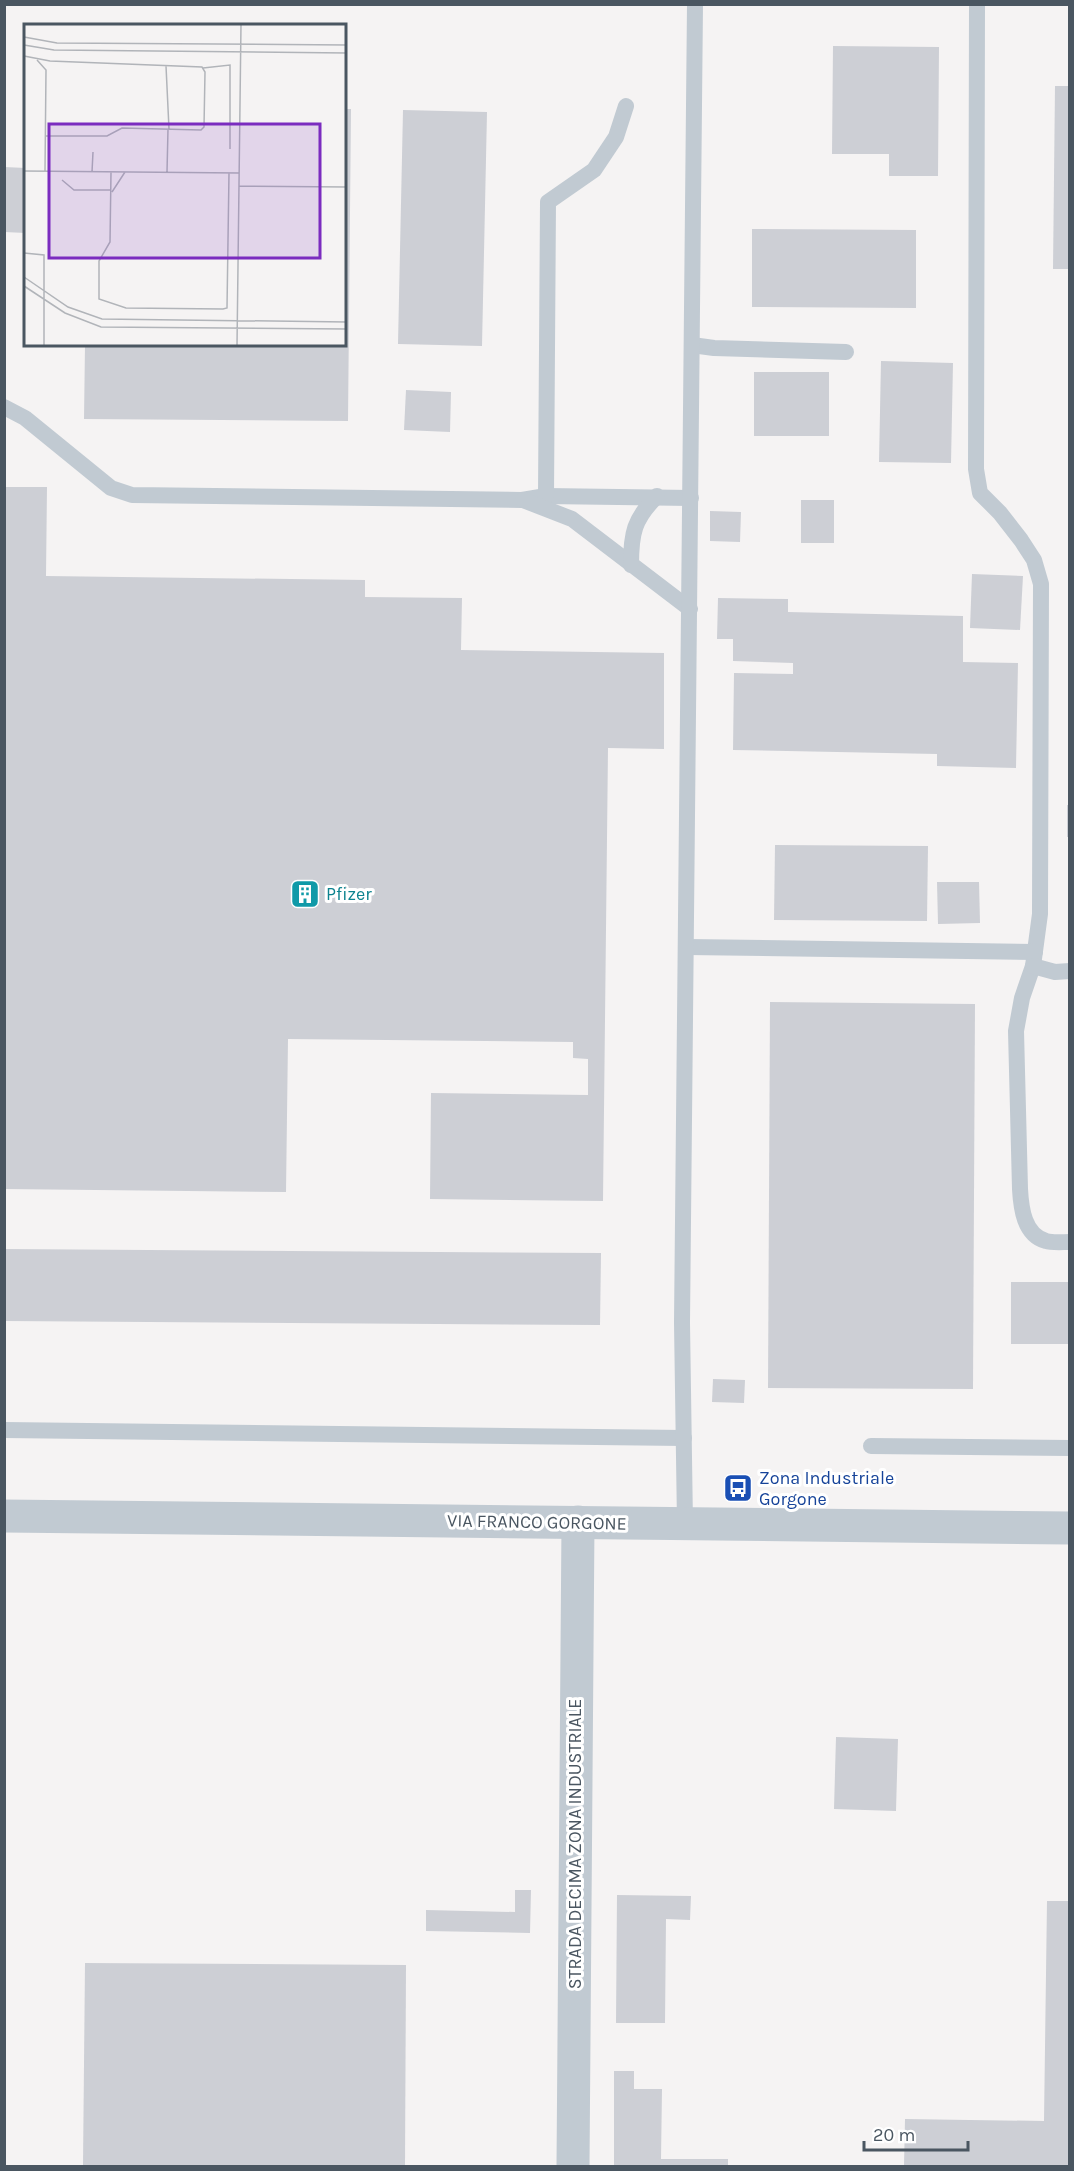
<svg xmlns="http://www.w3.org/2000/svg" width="1074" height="2171" font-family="Karla,sans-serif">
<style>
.building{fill:#cdcfd5}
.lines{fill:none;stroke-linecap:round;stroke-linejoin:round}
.service{stroke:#c1cad2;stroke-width:16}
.minor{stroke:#c1cad2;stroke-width:33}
.labels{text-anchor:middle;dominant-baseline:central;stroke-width:6;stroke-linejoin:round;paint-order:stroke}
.culture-label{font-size:18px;fill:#0d838f;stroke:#fff;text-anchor:start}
.transit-label{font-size:18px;fill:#164399;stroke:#fff;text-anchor:start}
.street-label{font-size:18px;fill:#4a5661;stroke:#fff}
.inset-road{fill:none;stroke:#b1b4b9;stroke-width:1.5}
.view{fill:#7b2cbf;fill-opacity:0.15;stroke:#7b2cbf;stroke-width:3}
.inset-edge{fill:none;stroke:#4a5661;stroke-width:3}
</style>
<rect width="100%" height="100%" fill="#f5f3f3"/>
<g class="building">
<polygon points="833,46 939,47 938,176 889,176 889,154 832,154"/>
<polygon points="1055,86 1070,86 1070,269 1053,269"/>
<polygon points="345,109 351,109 348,421 84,419 85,345 345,345"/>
<polygon points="403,110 487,112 482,346 398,344"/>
<polygon points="4,167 26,168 26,233 4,232"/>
<polygon points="752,229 916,230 916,308 752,307"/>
<polygon points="881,361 953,363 951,463 879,462"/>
<rect x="754" y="372" width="75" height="64"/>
<polygon points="406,390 451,392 450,432 404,430"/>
<polygon points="4,487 47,487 46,576 365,580 365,597 462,598 461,650 664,653 664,749 608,748 603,1201 430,1199 431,1093 588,1095 588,1059 573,1058 573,1042 288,1039 286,1192 4,1189"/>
<rect x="801" y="500" width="33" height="43"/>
<polygon points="710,511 741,512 740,542 710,541"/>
<polygon points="972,574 1023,576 1020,630 970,628"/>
<polygon points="718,598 788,599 788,612 963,616 963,662 1018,663 1016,768 937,766 937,754 733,750 734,673 793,674 793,663 733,661 733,639 717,639"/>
<rect x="1067" y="805" width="3" height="32"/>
<polygon points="775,845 928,846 927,921 774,920"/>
<polygon points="937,882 979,882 980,923 938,924"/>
<polygon points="770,1002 975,1004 973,1389 768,1388"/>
<polygon points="4,1249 601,1253 600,1325 4,1321"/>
<rect x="1011" y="1282" width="59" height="62"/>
<polygon points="713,1379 745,1380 744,1403 712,1402"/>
<polygon points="836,1737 898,1739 896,1811 834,1809"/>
<polygon points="515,1890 531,1890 530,1933 426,1931 426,1910 515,1912"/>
<polygon points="617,1895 691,1896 690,1920 666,1919 665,2023 616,2023"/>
<polygon points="1047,1901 1070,1901 1070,2166 904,2166 905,2119 1044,2121"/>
<polygon points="85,1963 406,1965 405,2166 83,2166"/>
<polygon points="614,2071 634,2071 634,2089 662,2089 661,2159 728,2159 728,2166 614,2166"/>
</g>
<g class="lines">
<g class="service">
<path d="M977,4L976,469L980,493L1000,513L1021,540L1034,560L1041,584L1040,914L1033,966L1022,998L1016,1031L1020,1189C1021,1208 1024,1235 1046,1241C1052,1243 1062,1242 1070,1242"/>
<polyline points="692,345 714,348 846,352"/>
<polyline points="4,407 25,418 111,488 132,495 522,500 546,496 691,498"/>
<polyline points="546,496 548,202 594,170 616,137 626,106"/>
<polyline points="523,500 572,519 690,609"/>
<path d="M631,565C631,533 634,519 657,496"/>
<polyline points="687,947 1035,952"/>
<polyline points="1033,966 1055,972 1070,971"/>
<polyline points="4,1430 684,1438"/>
<polyline points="871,1446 1070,1448"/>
<polyline points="685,1524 682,1323 695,4"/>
</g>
<g class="minor">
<polyline points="4,1516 1070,1528"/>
<polyline points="573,2166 578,1522"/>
</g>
</g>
<defs>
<g id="building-square" transform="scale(1.5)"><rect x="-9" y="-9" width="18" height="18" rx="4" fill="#0f9aa8" stroke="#fff"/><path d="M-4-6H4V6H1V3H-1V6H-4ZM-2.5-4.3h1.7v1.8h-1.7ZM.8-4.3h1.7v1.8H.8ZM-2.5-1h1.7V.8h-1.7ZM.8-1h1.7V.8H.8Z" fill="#fff"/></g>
<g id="bus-square" transform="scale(1.5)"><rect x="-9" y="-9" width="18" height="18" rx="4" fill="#1a4fb4" stroke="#fff"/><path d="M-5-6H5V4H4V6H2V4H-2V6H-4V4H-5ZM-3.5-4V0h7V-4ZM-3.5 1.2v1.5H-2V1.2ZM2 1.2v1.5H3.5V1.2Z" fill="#fff"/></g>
</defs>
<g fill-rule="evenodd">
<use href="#building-square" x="305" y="894"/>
<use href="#bus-square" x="738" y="1488"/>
</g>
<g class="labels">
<g class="culture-label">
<text x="326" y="894">Pfizer</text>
</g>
<g class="transit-label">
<text x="759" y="1478">Zona Industriale<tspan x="759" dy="21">Gorgone</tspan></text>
</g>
<g class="street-label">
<text transform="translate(537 1522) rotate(1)">VIA FRANCO GORGONE</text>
<text transform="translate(575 1844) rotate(-90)">STRADA DECIMA ZONA INDUSTRIALE</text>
</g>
</g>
<g transform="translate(24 24)">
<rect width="322" height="322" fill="#f5f3f3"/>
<path class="inset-road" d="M0,13L33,19L323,21M0,21L30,26L323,29M0,32L26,37L178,43L181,48L180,103L177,106L98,104L83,112H21M13,36L22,46L21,147M142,42L145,105M179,44L206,41V125M0,147L215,149M68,148L69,128M87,148L86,218L75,237V275L102,284L199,285L203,284L205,149M143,148L144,105M38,156L50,166H87M215,162L323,163M88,168L101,148M0,229L20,231V322M0,253L44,283L78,295L323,298M0,262L41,289L77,303L323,305M213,322L217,0"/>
<path class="view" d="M25,100H296V234H25Z"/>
<rect width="322" height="322" class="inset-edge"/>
</g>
<rect width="1074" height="2171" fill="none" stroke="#4a5661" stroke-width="12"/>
<path d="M864 2141v9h104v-9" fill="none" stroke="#4a5661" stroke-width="3"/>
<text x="873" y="2141" font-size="18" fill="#4a5661" stroke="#ffffff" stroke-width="4.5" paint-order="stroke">20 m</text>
</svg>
